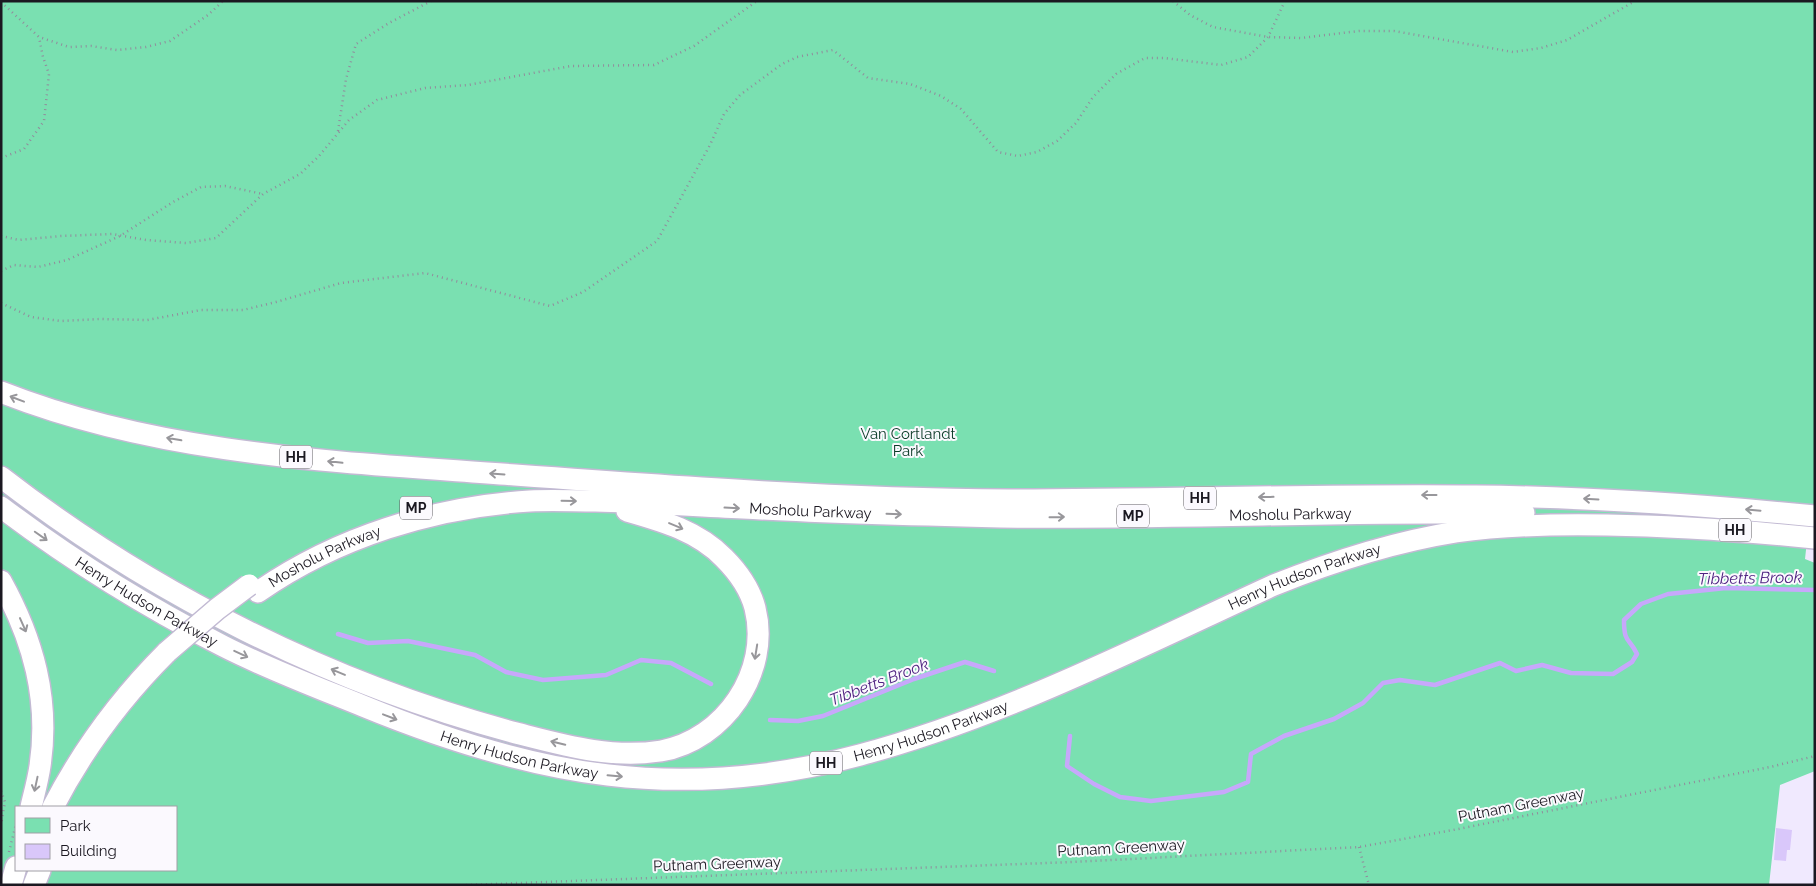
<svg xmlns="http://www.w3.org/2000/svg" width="1816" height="886" font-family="Raleway,sans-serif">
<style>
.green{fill:#7ae0b1;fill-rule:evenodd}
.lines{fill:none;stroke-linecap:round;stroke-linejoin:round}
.stream{stroke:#c7a8fb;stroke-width:4.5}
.building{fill:#d9c7fa}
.motorway-casing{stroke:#c2bad3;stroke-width:24}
.path{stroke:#918c9c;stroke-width:2.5;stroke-dasharray:1 4;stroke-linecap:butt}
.motorway{stroke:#fff;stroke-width:21}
.motorway-bridge-casing{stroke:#c2bad3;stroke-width:24;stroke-linecap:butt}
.motorway-bridge{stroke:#fff;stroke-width:21}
.oneway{stroke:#98979b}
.labels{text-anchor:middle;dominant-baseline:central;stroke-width:4;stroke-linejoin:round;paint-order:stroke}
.shield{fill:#fbf9fe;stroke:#5e5c63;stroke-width:1}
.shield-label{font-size:14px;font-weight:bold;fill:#1b1821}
.park-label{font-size:15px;fill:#0b3a27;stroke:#fbf9fe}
.street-label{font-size:15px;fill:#1b1821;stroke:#fbf9fe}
.water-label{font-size:16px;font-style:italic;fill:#4f2381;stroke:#fbf9fe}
</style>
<rect width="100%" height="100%" fill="#f0e9fe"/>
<path class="green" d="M1,1H1815V504H1811L1805,559L1815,563V771L1780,785L1769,885H1ZM16,807H176V870H16Z"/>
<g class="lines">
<g class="stream">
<polyline points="338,634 368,643 408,641 475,655 506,672 543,680 606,675 641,660 671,663 711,684"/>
<polyline points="770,720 798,721 823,716 914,679 965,662 994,671"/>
<path d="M1070,736L1067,766L1094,784L1120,797L1151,801L1224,792L1248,782L1251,754L1284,736L1334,719L1363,703L1383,683L1400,680L1435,685L1500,663L1516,671L1542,665L1571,673L1613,674L1632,662L1637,654C1629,637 1624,644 1624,620L1641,604L1668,594L1726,588L1815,590"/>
</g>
</g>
<polygon class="building" points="1776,828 1792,830 1790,850 1787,850 1786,861 1774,860"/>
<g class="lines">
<g class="motorway-casing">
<g id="motorway">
<path d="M1,392C163,456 343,462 515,475C679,487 844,499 1009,500C1165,500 1321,494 1476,496C1589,497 1702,505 1815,516"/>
<path d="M1,477C152,594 331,684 516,733C563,745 611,759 661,751C724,740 771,672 755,608C750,589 738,572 724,558C698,531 662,521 627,511"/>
<path id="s1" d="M1,507C71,560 145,606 223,646C268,669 316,687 363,706C441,738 523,765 608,775C692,785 778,777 860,755C1005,716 1139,647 1274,585C1334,561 1393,542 1456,532C1506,525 1557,524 1607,525C1677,526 1745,531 1815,538"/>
<path d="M1,581C33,639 50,699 40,766C38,780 34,794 31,807"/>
<path id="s2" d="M258,592C337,537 434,507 530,501C552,500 573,501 595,501C644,502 694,506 743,508C829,513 915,515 1001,517C1176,519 1350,511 1524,513"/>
<path d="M53,807C83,749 121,698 167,652"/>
<polyline points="11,885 16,867"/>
<polyline points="34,885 40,870"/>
</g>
</g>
<g class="path">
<polyline points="1173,1 1190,15 1213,27 1268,37 1301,38 1359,31 1394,31 1513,52 1541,48 1567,40 1635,1"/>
<polyline points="1,2 39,37 69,47 91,46 117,50 146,47 170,41 208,15 223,1"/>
<polyline points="338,131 346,79 356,44 389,23 431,1"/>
<polyline points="1,158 24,149 44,121 49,74 43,57 39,37"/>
<polyline points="1,236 19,240 61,236 112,234 146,240 186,243 216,238 263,194 300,174 319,156 349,120 377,100 425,88 468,85 571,66 654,65 694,46 757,1"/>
<polyline points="1,271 14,265 38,267 67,260 120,236 173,202 201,187 225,186 263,194"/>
<polyline points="1,303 31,317 61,321 100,319 147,320 201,310 243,310 276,302 341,283 425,273 550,306 583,292 657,241 710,145 724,114 740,95 782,64 797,57 833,50 868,78 910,84 941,96 961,109 998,152 1018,156 1037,152 1057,141 1076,123 1093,97 1116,74 1145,58 1164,58 1221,65 1248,57 1268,37 1285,1"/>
<polyline points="1,791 5,802 1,825"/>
<polyline points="1359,847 1369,885"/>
<polyline points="9,852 16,824"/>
<polyline points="466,885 1073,862 1359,847 1453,830 1770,767 1815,756"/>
</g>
<use href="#motorway" class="motorway"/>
<g class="motorway-bridge-casing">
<polyline id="motorway-bridge" points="167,652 217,609 249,585"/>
</g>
<use href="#motorway-bridge" class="motorway-bridge"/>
</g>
<defs><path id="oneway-shaft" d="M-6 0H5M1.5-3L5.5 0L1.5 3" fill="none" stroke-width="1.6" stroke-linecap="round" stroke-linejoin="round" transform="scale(1.25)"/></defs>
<g class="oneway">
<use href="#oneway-shaft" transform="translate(17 399) rotate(-159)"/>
<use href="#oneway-shaft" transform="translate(174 439) rotate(-170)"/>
<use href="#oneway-shaft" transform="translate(335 462) rotate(-174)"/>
<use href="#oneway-shaft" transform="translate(497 474) rotate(-176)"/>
<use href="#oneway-shaft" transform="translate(1429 495) rotate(180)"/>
<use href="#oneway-shaft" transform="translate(1266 497) rotate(179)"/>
<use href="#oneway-shaft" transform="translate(1591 499) rotate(-177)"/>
<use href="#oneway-shaft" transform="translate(569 501) rotate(1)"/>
<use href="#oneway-shaft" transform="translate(732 508) rotate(3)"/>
<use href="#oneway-shaft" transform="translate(1753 510) rotate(-175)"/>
<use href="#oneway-shaft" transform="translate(894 514) rotate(2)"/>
<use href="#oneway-shaft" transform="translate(1057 517) rotate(-1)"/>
<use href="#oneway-shaft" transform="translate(676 526) rotate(23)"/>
<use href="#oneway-shaft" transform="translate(41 536) rotate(35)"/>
<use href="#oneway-shaft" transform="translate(23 625) rotate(66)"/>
<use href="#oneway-shaft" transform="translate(756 652) rotate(99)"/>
<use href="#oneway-shaft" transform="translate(241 654) rotate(25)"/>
<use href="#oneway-shaft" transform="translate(338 672) rotate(-157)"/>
<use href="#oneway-shaft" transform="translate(390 717) rotate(21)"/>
<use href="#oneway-shaft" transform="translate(558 743) rotate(-166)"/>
<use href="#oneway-shaft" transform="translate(615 776) rotate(5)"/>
<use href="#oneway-shaft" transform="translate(36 784) rotate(102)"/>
</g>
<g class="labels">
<g class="shield">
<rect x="280" y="445.5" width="32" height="23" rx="4"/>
<rect x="1184" y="486.5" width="32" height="23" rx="4"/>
<rect x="400" y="496.5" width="32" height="23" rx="4"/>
<rect x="1117" y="504.5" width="32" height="23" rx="4"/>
<rect x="1719" y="518.5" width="32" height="23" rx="4"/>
<rect x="810" y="751.5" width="32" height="23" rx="4"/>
</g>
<g class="shield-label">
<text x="296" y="457">HH</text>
<text x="1200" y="498">HH</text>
<text x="416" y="508">MP</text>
<text x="1133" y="516">MP</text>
<text x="1735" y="530">HH</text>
<text x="826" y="763">HH</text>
</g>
<g class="park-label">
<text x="908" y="434">Van Cortlandt<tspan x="908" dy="17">Park</tspan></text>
</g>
<g class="street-label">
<text stroke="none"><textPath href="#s2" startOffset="571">Mosholu Parkway</textPath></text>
<text stroke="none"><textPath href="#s2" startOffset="1051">Mosholu Parkway</textPath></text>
<text stroke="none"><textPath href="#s2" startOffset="76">Mosholu Parkway</textPath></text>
<text stroke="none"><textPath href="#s1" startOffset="1404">Henry Hudson Parkway</textPath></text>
<text stroke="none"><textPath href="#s1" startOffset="174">Henry Hudson Parkway</textPath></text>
<text stroke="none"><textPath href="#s1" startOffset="999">Henry Hudson Parkway</textPath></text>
<text stroke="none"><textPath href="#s1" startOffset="579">Henry Hudson Parkway</textPath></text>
<text transform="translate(1521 805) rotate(-11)">Putnam Greenway</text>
<text transform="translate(1121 848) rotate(-3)">Putnam Greenway</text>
<text transform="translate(717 864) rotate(-2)">Putnam Greenway</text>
</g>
<g class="water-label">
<text transform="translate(1750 578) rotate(-1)">Tibbetts Brook</text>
<text transform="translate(879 682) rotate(-21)">Tibbetts Brook</text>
</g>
</g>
<rect width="1816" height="886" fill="none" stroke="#1b1821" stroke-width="5"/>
<rect x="15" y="806" width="162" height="65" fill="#fbf9fe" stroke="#a19fa6"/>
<rect x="25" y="818" width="25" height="15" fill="#7ae0b1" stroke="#a19fa6"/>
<text x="60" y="831" font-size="15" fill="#1b1821">Park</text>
<rect x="25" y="844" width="25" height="15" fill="#d9c7fa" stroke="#a19fa6"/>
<text x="60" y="856" font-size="15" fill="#1b1821">Building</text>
</svg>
